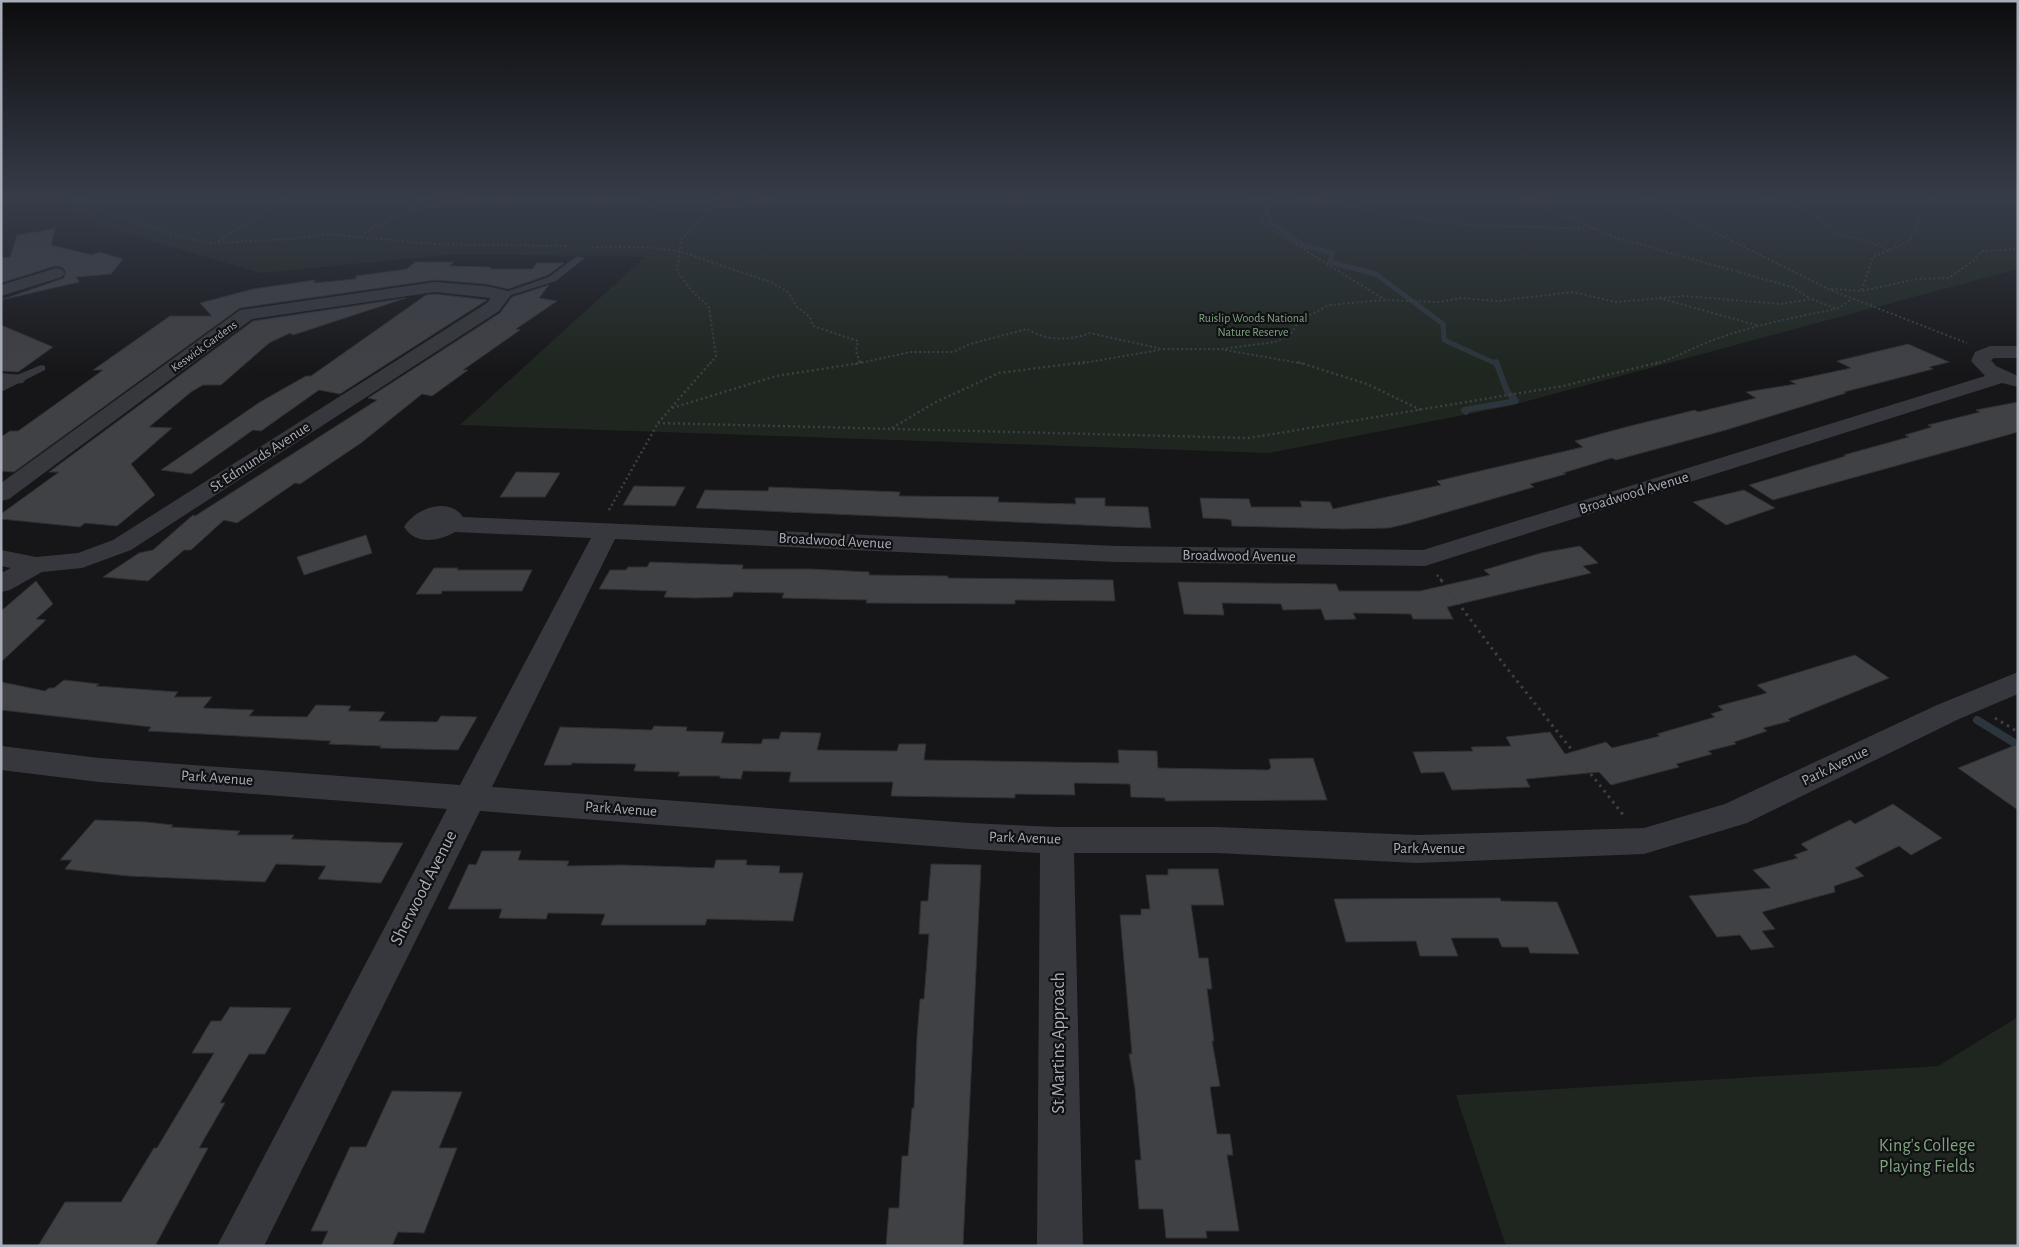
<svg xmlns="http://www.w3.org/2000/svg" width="2019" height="1247" font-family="'Alegreya Sans',sans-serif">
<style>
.green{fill:#1e261f}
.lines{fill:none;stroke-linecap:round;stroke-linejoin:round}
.stream-far2{stroke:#2c353c;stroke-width:5}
.stream-far1{stroke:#2c353c;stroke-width:6}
.stream{stroke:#2c353c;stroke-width:8}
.building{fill:#404145;stroke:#303034}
.path-far2{stroke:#3d3f44;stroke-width:2;stroke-dasharray:2 2.5;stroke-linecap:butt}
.path-far1{stroke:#3d3f44;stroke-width:2.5;stroke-dasharray:2 3;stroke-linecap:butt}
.path{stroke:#3d3f44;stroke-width:3;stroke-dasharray:2.5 4.5;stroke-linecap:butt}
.service{fill:#37383d;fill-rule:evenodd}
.minor{fill:#37383d;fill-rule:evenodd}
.labels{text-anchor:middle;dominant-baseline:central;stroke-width:4.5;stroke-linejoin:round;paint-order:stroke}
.far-park-label{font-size:12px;fill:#7fa381;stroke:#111113}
.far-street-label{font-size:12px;fill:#a8adb8;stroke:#111113}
.street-label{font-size:15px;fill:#a8adb8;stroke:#111113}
.near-street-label{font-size:18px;fill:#a8adb8;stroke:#111113}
.near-park-label{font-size:18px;fill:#7fa381;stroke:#111113}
</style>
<rect width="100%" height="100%" fill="#161618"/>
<g class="green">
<polygon points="58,198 2018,198 2018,269 1505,407 1269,453 460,425 645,257 458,254 260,273 99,225"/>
<polygon points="2018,1017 2018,1246 1506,1246 1456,1095 1938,1066"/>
</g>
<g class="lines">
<polyline class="stream-far2" points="1262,198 1271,223 1303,245 1332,253 1330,262 1376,274 1443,324 1444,340 1497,364"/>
<polyline class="stream-far1" points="1466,412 1464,410 1516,401 1507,391 1496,362"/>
<polyline class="stream" points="1977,720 2018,745"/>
</g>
<g class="building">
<polygon points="55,229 51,245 92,255 99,252 123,259 111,274 76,277 79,282 1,300 64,278 66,272 62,267 55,266 1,283 1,258 10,257 17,235"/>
<polygon points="415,262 454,262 449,266 490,267 491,269 532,269 537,263 564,263 548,275 508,289 486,284 435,280 240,308 14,472 1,471 1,437 10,431 18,431 49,409 103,370 93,370 170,316 212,316 200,303 253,289 315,280 314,283 356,279 356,276 407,269"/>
<polygon points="549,285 539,298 557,301 516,329 520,330 463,370 468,370 432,396 422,394 361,443 300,484 295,483 237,523 224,520 191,550 184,550 148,581 103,577 139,553 153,550 193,515 195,516 377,400 368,398 500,313 512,297"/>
<polygon points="435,294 487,300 340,394 319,390 261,431 253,430 191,474 161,470 260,402 306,376 311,376 426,295"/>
<polygon points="406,298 293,335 290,333 269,343 221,385 203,385 191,392 149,427 172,428 131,464 155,495 117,526 85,523 80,527 1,519 1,514 59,472 49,472 253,321"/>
<polygon points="1,325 53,347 18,372 1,371"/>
<polygon points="1908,344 1949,362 1929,367 1933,369 1844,392 1846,393 1726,430 1616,460 1612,458 1563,473 1566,474 1530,484 1534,487 1406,524 1389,528 1343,529 1232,526 1231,520 1226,519 1203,518 1200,498 1249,499 1251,507 1302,507 1300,501 1330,502 1333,509 1441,485 1437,481 1583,447 1575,441 1626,427 1695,410 1698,412 1756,398 1746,392 1796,384 1790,381 1851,368 1837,361"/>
<polygon points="2018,402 2018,432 1773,500 1749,485 1846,456 1844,455 1909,437 1905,435 1932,427 1928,425 1980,412 1976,410"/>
<polygon points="516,472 560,473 545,497 500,497"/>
<polygon points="634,486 685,487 675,506 623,505"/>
<polygon points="769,487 900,492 899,496 999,497 998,502 1035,503 1076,504 1075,498 1105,498 1105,506 1148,507 1151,528 696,508 705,490 768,491"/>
<polygon points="1744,490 1775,508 1726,525 1693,502"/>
<polygon points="366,535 372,553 304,575 297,557"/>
<polygon points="1580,546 1598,563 1583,566 1591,573 1447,607 1453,619 1413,619 1411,614 1353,613 1356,619 1325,620 1321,609 1283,610 1281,604 1222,603 1224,615 1184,614 1178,582 1336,584 1339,591 1420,591 1490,575 1484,570 1541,553"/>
<polygon points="650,562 743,565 742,569 811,569 869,572 869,575 948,576 948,578 1113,580 1115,601 1015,600 1015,604 866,603 867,600 782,598 784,593 734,592 732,597 695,598 664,597 667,591 599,589 610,570 626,570 628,567 647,567"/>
<polygon points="434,568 458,568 457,570 532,570 522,591 442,591 441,594 416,594"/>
<polygon points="36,581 53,604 36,619 46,620 1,662 1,611"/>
<polygon points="1855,655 1889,678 1788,719 1790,721 1763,728 1767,731 1734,742 1736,744 1708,751 1712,754 1676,764 1679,767 1611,785 1599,772 1526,779 1530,787 1452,790 1444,772 1421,773 1413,752 1473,751 1471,747 1511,746 1506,737 1550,732 1565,754 1606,742 1612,748 1660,736 1657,734 1715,717 1711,714 1723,710 1718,706 1767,693 1757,685"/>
<polygon points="64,680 99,684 96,686 178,692 174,697 212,697 203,708 254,710 249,716 307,717 316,705 351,706 348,711 385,712 379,721 437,722 441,716 477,717 458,750 380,748 381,746 329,744 331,741 148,731 151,727 1,710 1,682 45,691 49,688 54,688"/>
<polygon points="654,726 687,727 686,731 724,732 721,743 761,744 763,739 779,739 781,732 821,733 817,750 897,751 899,744 926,744 924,760 1119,763 1118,750 1157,751 1158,768 1268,770 1271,768 1269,759 1313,758 1327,800 1165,801 1165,798 1131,797 1130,784 1074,783 1075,795 1015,794 1015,798 891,796 893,782 789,782 791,772 743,771 741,779 720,778 720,776 678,776 680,772 634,771 636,764 572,763 571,765 544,765 560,727 652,730"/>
<polygon points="2018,744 2018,810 1958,768"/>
<polygon points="1893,804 1942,838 1911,855 1899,846 1855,868 1864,876 1834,886 1835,892 1762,912 1775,929 1762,931 1774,947 1751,950 1740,935 1717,937 1689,896 1771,888 1753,870 1798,858 1794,855 1808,850 1801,844 1850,820 1855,824"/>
<polygon points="95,820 146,822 173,825 171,827 240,831 237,835 294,835 291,839 403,843 381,883 318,879 326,866 276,864 265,882 128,876 65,869 72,860 60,860"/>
<polygon points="482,851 521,851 518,860 569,861 567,866 622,865 714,868 716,860 747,860 746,865 780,866 779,873 803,873 793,921 707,919 705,925 601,925 605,914 548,913 546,919 499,918 502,909 448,909 469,864 476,865"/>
<polygon points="931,864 981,865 963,1246 886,1246 889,1208 899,1208 902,1156 908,1156 912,1108 914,1108 917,1037 920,999 924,999 929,934 919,934 921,901 928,901"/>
<polygon points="1168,869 1218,869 1224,905 1191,905 1199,958 1208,958 1212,989 1207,989 1214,1041 1212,1041 1220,1086 1210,1087 1217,1134 1230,1134 1233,1155 1227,1155 1239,1231 1206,1231 1207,1238 1166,1238 1163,1209 1139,1209 1135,1160 1141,1160 1135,1089 1129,1054 1132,1054 1120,915 1141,915 1141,909 1150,909 1146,875 1168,875"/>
<polygon points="1500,898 1501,901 1557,902 1579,954 1530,953 1528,947 1502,947 1498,938 1451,938 1458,956 1420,956 1416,941 1346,942 1334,899"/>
<polygon points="230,1007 291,1008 265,1054 249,1054 220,1103 225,1103 199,1148 208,1148 155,1246 38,1246 65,1202 121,1202 154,1148 157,1148 214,1053 192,1053 211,1021 221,1021"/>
<polygon points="392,1091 462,1092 439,1148 457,1148 424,1233 398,1232 392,1246 321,1246 328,1231 311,1231 350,1147 366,1147"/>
</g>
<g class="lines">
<g class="path-far2">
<polyline points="78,198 106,212 185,238 210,243 291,239 327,234 434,244 568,246"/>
<polyline points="1250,198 1265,225 1385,300"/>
<polyline points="1301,198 1429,220 1474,225 1593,229"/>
<polyline points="1523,198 1617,238 1792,287 1811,299"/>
<polyline points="1647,198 1828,289 1967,343"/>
<polyline points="1761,198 1799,207 1821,219 1834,233 1866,241 1889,250"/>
<polyline points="474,199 632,200 670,211 741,206 770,198"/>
<polyline points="408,211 476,199"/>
<polyline points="360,236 428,198"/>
<polyline points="2018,237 2018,241"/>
<polyline points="218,241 288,198"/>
<path d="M592,247H644L679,251L773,283L789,293L796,306L810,317L813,326L858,341L856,351L860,363L910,352H953L970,344L1027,329C1046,341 1069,341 1090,333L1162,349H1222L1275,342L1290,335L1299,321L1329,305L1385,300L1440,302L1461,298L1497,301L1573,292L1616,302L1685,296L1781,304L1812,299L1837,309L1852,299"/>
<polyline points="1831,289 1862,291 1917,279 1949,278 1973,261 1982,251 2018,249"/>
<polyline points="1862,290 1873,257 1910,241 1925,202 1933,198"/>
<polyline points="1659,298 1756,325"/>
<polyline points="1225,350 1305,364"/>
<polyline points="710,364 716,356 709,307 691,290 677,271 681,240 720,198"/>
<polyline points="855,364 860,363"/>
<polyline points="1078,364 1159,350"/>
<path d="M1655,364C1676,358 1695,346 1716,339C1755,325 1795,317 1836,309"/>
</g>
<g class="path-far1">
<polyline points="860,362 862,362"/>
<polyline points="1298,362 1367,384 1421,410"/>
<polyline points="672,408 776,376 860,363"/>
<polyline points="658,423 1249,438 1563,386 1660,362"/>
<polyline points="892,428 934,403 999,373 1085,362"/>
<polyline points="609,510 658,423 711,362"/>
<polyline points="1437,575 1442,581"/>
</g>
<g class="path">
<polyline points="1441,580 1502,662 1625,817"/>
<polyline points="1995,718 2018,732"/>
</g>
<g class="service">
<polygon points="577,256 585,258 556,281 502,298 497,295 549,277"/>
<polygon points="41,365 45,366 45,370 1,392 1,384 12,377"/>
</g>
<g class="minor">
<polygon points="56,268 62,269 65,273 62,277 1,296 1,285"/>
<polygon points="435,282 486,286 508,291 511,295 499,311 131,550 82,568 42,572 10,590 1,592 1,573 11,568 1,566 1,550 36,557 78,553 113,540 487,303 491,298 435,292 252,319 9,499 1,501 1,483 240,310"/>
<path d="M1990,346H2018V358H1994L1991,360L1996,366L2018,376V387L2002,383L1425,566L1116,562L615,539L492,787L969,823L1057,827H1217L1417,835L1644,828L1725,804L1937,705L2018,672V694L1959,719L1747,823L1644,854L1417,863L1217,853H1074L1083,1246H1037L1040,853L969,849L480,811L264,1246H217L447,809L99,782L1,770V746L99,758L460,785L591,538L455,532C437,542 416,545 404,527C415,508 449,496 463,517L1116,546L1423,550L1985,376L1971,361L1975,352Z"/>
<polygon points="1,373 23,375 26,379 23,383 1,385"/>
</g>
</g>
<linearGradient id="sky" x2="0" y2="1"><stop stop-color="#0c0c0d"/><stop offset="0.53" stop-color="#363c48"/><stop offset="1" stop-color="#363c48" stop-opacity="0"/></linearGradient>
<rect width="2019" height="373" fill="url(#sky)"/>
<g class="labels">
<g class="far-park-label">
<text x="1253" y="318">Ruislip Woods National<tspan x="1253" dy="14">Nature Reserve</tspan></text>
</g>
<g class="far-street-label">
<text transform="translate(204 346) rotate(-36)">Keswick Gardens</text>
</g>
<g class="street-label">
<text transform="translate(260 457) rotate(-33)">St Edmunds Avenue</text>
<text transform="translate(1634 493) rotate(-17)">Broadwood Avenue</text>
<text transform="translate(835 541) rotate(3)">Broadwood Avenue</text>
<text transform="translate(1239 556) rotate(1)">Broadwood Avenue</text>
<text transform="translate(1835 766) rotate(-26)">Park Avenue</text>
<text transform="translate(217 778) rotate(4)">Park Avenue</text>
<text transform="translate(621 809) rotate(4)">Park Avenue</text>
<text transform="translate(1025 838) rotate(2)">Park Avenue</text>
<text x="1429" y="848">Park Avenue</text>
</g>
<g class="near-street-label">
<text transform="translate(424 888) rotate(-63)">Sherwood Avenue</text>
<text transform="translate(1059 1043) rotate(-90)">St Martins Approach</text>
</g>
<g class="near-park-label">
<text x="1927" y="1146">King's College<tspan x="1927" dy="21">Playing Fields</tspan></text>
</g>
</g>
<rect width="2019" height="1247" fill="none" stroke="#a8adb8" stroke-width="5"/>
</svg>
